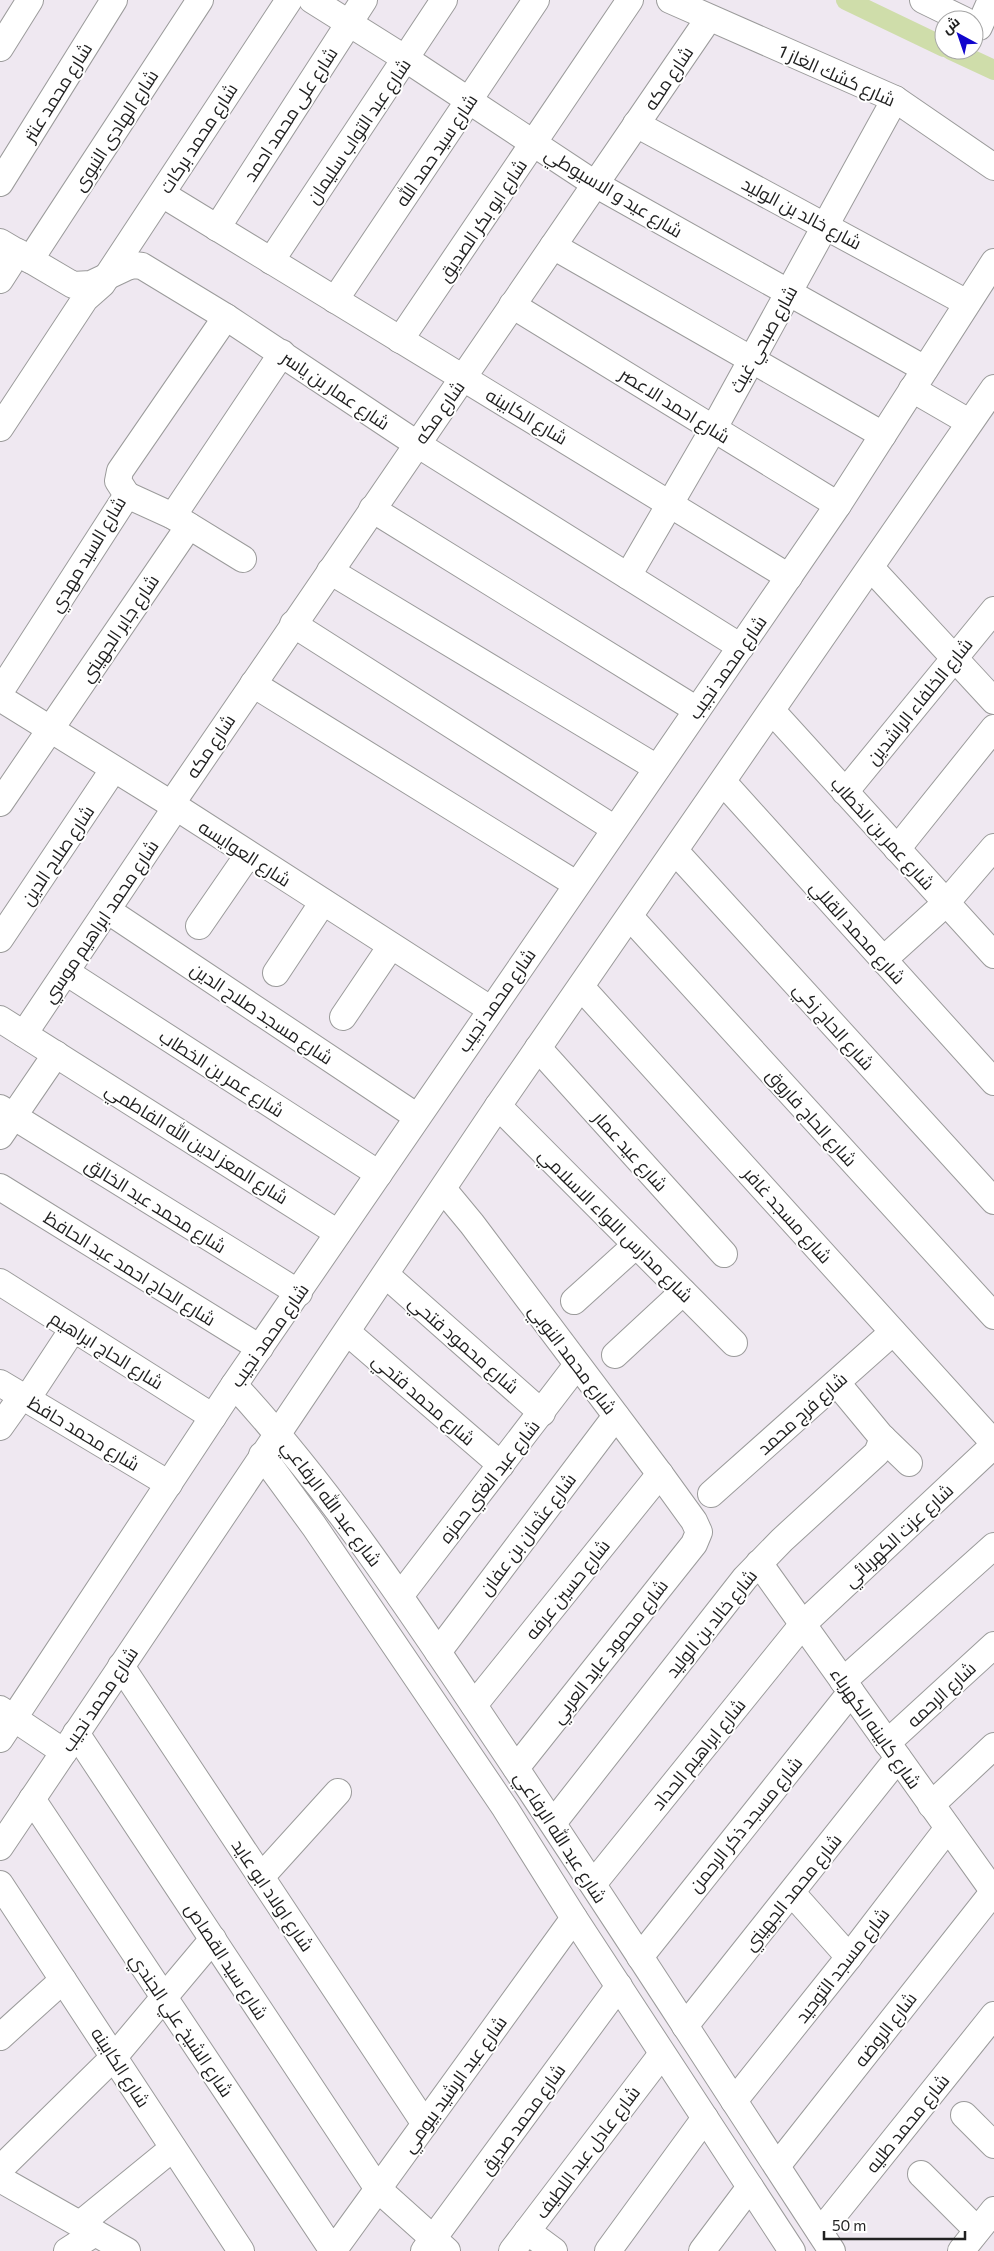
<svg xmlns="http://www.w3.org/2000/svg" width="994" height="2251" font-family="Commissioner,Cairo,sans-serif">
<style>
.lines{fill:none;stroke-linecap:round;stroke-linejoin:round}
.canal{stroke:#cfddaa;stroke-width:20}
.minor-casing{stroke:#9b9b9b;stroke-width:28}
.minor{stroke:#fff;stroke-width:26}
.labels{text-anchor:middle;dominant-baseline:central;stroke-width:4;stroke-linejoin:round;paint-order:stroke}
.street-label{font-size:18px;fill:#212121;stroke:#fff}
</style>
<rect width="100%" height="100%" fill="#efe8f1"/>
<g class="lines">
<g class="canal">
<polyline points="846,0 944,47"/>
<polyline points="951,50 994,70"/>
</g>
<g class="minor-casing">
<g id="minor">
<polyline points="312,0 406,59 595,184 925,369"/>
<polyline points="670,0 895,99 994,167"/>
<polyline points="923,0 964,20"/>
<polyline points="979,27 991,0"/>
<polyline points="0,48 30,0"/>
<polyline points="636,124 967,303"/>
<polyline points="0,183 114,0"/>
<polyline points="162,194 789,577"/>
<polyline points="217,228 364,0"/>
<polyline points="0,242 73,285 91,284 127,267 134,265 142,266 226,317 417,444 741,647"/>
<polyline points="553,246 883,435"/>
<polyline points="30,260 200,0"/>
<polyline points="271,261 444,0"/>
<polyline points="0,280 18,252"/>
<polyline points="335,300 536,0"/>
<polyline points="512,305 838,505"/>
<polyline points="400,340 630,0"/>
<polyline points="912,389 969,422"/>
<polyline points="0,428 85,299 102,284 289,0"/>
<polyline points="127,495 173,516 243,559"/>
<polyline points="372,509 697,710"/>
<polyline points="173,516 282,353"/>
<polyline points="871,568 994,701"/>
<polyline points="330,571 657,768"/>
<polyline points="628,576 714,428 895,99"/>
<polyline points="293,624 615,829"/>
<polyline points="253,684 576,884"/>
<polyline points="0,692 127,495 118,481 120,471 226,317"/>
<polyline points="0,698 176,807 490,1009"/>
<polyline points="772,711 994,955"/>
<polyline points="723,782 994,1082"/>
<polyline points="845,792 994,610"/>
<polyline points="0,803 189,526"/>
<polyline points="170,806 709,18"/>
<polyline points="897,849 994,728"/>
<polyline points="675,851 994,1201"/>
<polyline points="107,910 416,1116"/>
<polyline points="630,917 994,1316"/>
<polyline points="199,926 248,855"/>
<polyline points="0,939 113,770"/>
<polyline points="883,960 946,903 994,847"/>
<polyline points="66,972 379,1174"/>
<polyline points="276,973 323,902"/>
<polyline points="581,987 994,1443"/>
<polyline points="343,1017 391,946"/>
<polyline points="0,1019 338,1233"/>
<polyline points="24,1034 176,807"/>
<polyline points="538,1048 724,1254"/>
<polyline points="498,1106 734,1343"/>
<polyline points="0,1108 299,1293"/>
<polyline points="0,1136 56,1054"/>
<polyline points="0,1187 260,1348"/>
<polyline points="443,1189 472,1224 660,1474 694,1521 699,1532 694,1544 516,1768"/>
<polyline points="386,1275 542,1413"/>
<polyline points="0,1282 213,1417"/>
<polyline points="574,1301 636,1245"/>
<polyline points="347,1332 501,1465"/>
<polyline points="615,1355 683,1292"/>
<polyline points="0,1383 169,1484"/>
<polyline points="837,1383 880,1435 909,1463"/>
<path d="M234,1385C334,1493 414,1616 495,1737C609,1907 720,2080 832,2251"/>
<polyline points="27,1399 73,1329"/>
<polyline points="0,1427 22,1396"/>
<polyline points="262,1455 314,1526 505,1808 574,1918 792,2251"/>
<polyline points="711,1494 893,1332"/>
<polyline points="759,1563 994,1892"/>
<polyline points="400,1596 577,1365"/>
<polyline points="438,1652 616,1416"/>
<polyline points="121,1666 425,2124"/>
<polyline points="843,1681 994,1546"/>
<polyline points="474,1705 660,1474"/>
<polyline points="0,1709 64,1752"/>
<polyline points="76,1733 378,2189 447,2251"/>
<polyline points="0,1739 234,1385 838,505 994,262"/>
<polyline points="887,1743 994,1645"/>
<polyline points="32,1799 333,2251 574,1918"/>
<polyline points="931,1805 994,1746"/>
<polyline points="553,1823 745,1578 782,1540 877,1453 883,1438"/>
<polyline points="0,1847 498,1106 994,388"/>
<polyline points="261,1877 338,1792"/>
<polyline points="0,1884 241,2251"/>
<polyline points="593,1884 803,1624 994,1445"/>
<polyline points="792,1893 849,1957"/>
<polyline points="640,1957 851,1692"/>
<polyline points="685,2026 898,1758"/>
<polyline points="0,2037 63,1980"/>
<polyline points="734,2101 849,1957 948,1828"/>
<polyline points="964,2115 994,2145"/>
<polyline points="777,2166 994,1891"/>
<polyline points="0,2169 114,2057 213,1939"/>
<polyline points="921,2174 977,2230"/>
<polyline points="0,2179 127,2251"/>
<polyline points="80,2224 173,2148"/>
<polyline points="527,2231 554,2251"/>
<polyline points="820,2232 994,2015"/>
<polyline points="67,2251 95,2233"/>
<polyline points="424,2251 619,1986"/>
<polyline points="512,2251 662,2054"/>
<polyline points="608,2251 705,2118"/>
<polyline points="702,2251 750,2187"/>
<polyline points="961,2251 994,2210"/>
</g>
</g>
<use href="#minor" class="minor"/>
</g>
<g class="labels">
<g class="street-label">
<text transform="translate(837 75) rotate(24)">شارع كشك الغاز 1</text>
<text transform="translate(668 78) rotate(-56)">شارع مكه</text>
<text transform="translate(57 92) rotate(-58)">شارع محمد عنتر</text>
<text transform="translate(290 114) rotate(-57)">شارع على محمد احمد</text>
<text transform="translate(115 130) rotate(-57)">شارع الهادى النبوى</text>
<text transform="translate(358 131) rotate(-56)">شارع عبد التواب سليمان</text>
<text transform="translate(198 138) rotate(-57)">شارع محمد بركات</text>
<text transform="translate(436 150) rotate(-56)">شارع سيد حمد الله</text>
<text transform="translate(614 192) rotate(31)">شارع عيد و الاسيوطي</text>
<text transform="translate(802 213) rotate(28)">شارع خالد بن الوليد</text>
<text transform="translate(482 220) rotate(-56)">شارع ابو بكر الصديق</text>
<text transform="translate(763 339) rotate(-61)">شارع صبحي غيث</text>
<text transform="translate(336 390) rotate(34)">شارع عمار بن ياسر</text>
<text transform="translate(675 405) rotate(32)">شارع احمد الاعصر</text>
<text transform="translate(439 412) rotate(-55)">شارع مكه</text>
<text transform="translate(527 416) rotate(31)">شارع الكابينه</text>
<text transform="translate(87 554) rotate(-59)">شارع السيد مهدي</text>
<text transform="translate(119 628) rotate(-56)">شارع جابر الجهيني</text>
<text transform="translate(727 667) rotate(-55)">شارع محمد نجيب</text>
<text transform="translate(919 701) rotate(-51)">شارع الخلفاء الراشدين</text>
<text transform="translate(210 746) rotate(-56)">شارع مكه</text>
<text transform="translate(883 833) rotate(48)">شارع عمر بن الخطاب</text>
<text transform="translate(245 853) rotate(33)">شارع العوايسه</text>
<text transform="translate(57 855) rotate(-56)">شارع صلاح الدين</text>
<text transform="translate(100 921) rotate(-56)">شارع محمد ابراهيم موسي</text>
<text transform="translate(858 932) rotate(48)">شارع محمد القللي</text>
<text transform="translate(496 1000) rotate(-55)">شارع محمد نجيب</text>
<text transform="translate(262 1013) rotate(34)">شارع مسجد صلاح الدين</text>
<text transform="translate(834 1026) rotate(48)">شارع الحاج زكي</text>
<text transform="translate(222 1073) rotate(33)">شارع عمر بن الخطاب</text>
<text transform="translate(812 1117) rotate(48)">شارع الحاج فاروق</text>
<text transform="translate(197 1143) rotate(32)">شارع المعز لدين الله الفاطمي</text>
<text transform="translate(631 1151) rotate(48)">شارع عيد عمار</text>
<text transform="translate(156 1205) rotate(32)">شارع محمد عبد الخالق</text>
<text transform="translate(788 1215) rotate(48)">شارع مسجد غافر</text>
<text transform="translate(616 1225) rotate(45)">شارع مدارس اللواء الاسلامي</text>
<text transform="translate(130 1268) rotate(32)">شارع الحاج احمد عبد الحافظ</text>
<text transform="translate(269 1335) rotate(-55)">شارع محمد نجيب</text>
<text transform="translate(464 1344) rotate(41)">شارع محمود فتحي</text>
<text transform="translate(107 1350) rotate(32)">شارع الحاج ابراهيم</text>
<text transform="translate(573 1359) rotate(53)">شارع محمد النوبي</text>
<text transform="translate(424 1399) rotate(41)">شارع محمد فتحي</text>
<text transform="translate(802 1413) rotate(-42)">شارع فرج محمد</text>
<text transform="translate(84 1433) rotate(31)">شارع محمد حافظ</text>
<text transform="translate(489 1481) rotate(-52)">شارع عبد الغني حمزه</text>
<text transform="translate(332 1503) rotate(53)">شارع عبد الله الرفاعي</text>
<text transform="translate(527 1534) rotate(-53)">شارع عثمان بن عفان</text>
<text transform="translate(898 1535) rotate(-43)">شارع عزت الكهربائي</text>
<text transform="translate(567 1589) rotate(-51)">شارع حسين عرفه</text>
<text transform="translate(711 1623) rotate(-51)">شارع خالد بن الوليد</text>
<text transform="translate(609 1651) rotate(-52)">شارع محمود عايد العربي</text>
<text transform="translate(941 1694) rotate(-43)">شارع الرحمه</text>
<text transform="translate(99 1699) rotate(-56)">شارع محمد نجيب</text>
<text transform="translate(876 1728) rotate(55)">شارع كابينه الكهرباء</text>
<text transform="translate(698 1754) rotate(-51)">شارع ابراهيم الحداد</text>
<text transform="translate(745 1824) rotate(-51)">شارع مسجد ذكر الرحمن</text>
<text transform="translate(561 1837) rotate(57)">شارع عبد الله الرفاعي</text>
<text transform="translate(792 1892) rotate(-51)">شارع محمد الجهيني</text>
<text transform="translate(273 1895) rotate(56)">شارع اولاد ابو عايد</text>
<text transform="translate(227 1961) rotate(57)">شارع سيد القصاص</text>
<text transform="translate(842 1965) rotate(-52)">شارع مسجد التوحيد</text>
<text transform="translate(182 2025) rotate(56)">شارع الشيخ علي الجندي</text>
<text transform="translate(885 2029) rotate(-52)">شارع الروضه</text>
<text transform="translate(121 2067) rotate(57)">شارع الكابينه</text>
<text transform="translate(454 2084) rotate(-54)">شارع عبد الرشيد بيومي</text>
<text transform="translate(522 2119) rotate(-54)">شارع محمد صديق</text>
<text transform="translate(907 2123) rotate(-51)">شارع محمد طليه</text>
<text transform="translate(587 2152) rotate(-53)">شارع عادل عبد اللطيف</text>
</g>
</g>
<g transform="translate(959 35) rotate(320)"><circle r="24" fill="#ffffff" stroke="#a6a6a6"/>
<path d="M0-4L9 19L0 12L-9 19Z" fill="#1005cd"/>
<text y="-8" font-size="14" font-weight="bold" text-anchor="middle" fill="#212121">ش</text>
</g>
<path d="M824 2231v8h141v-8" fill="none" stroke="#212121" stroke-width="2.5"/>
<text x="832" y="2231" font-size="15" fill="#212121" stroke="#ffffff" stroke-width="4" paint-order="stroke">50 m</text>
</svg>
